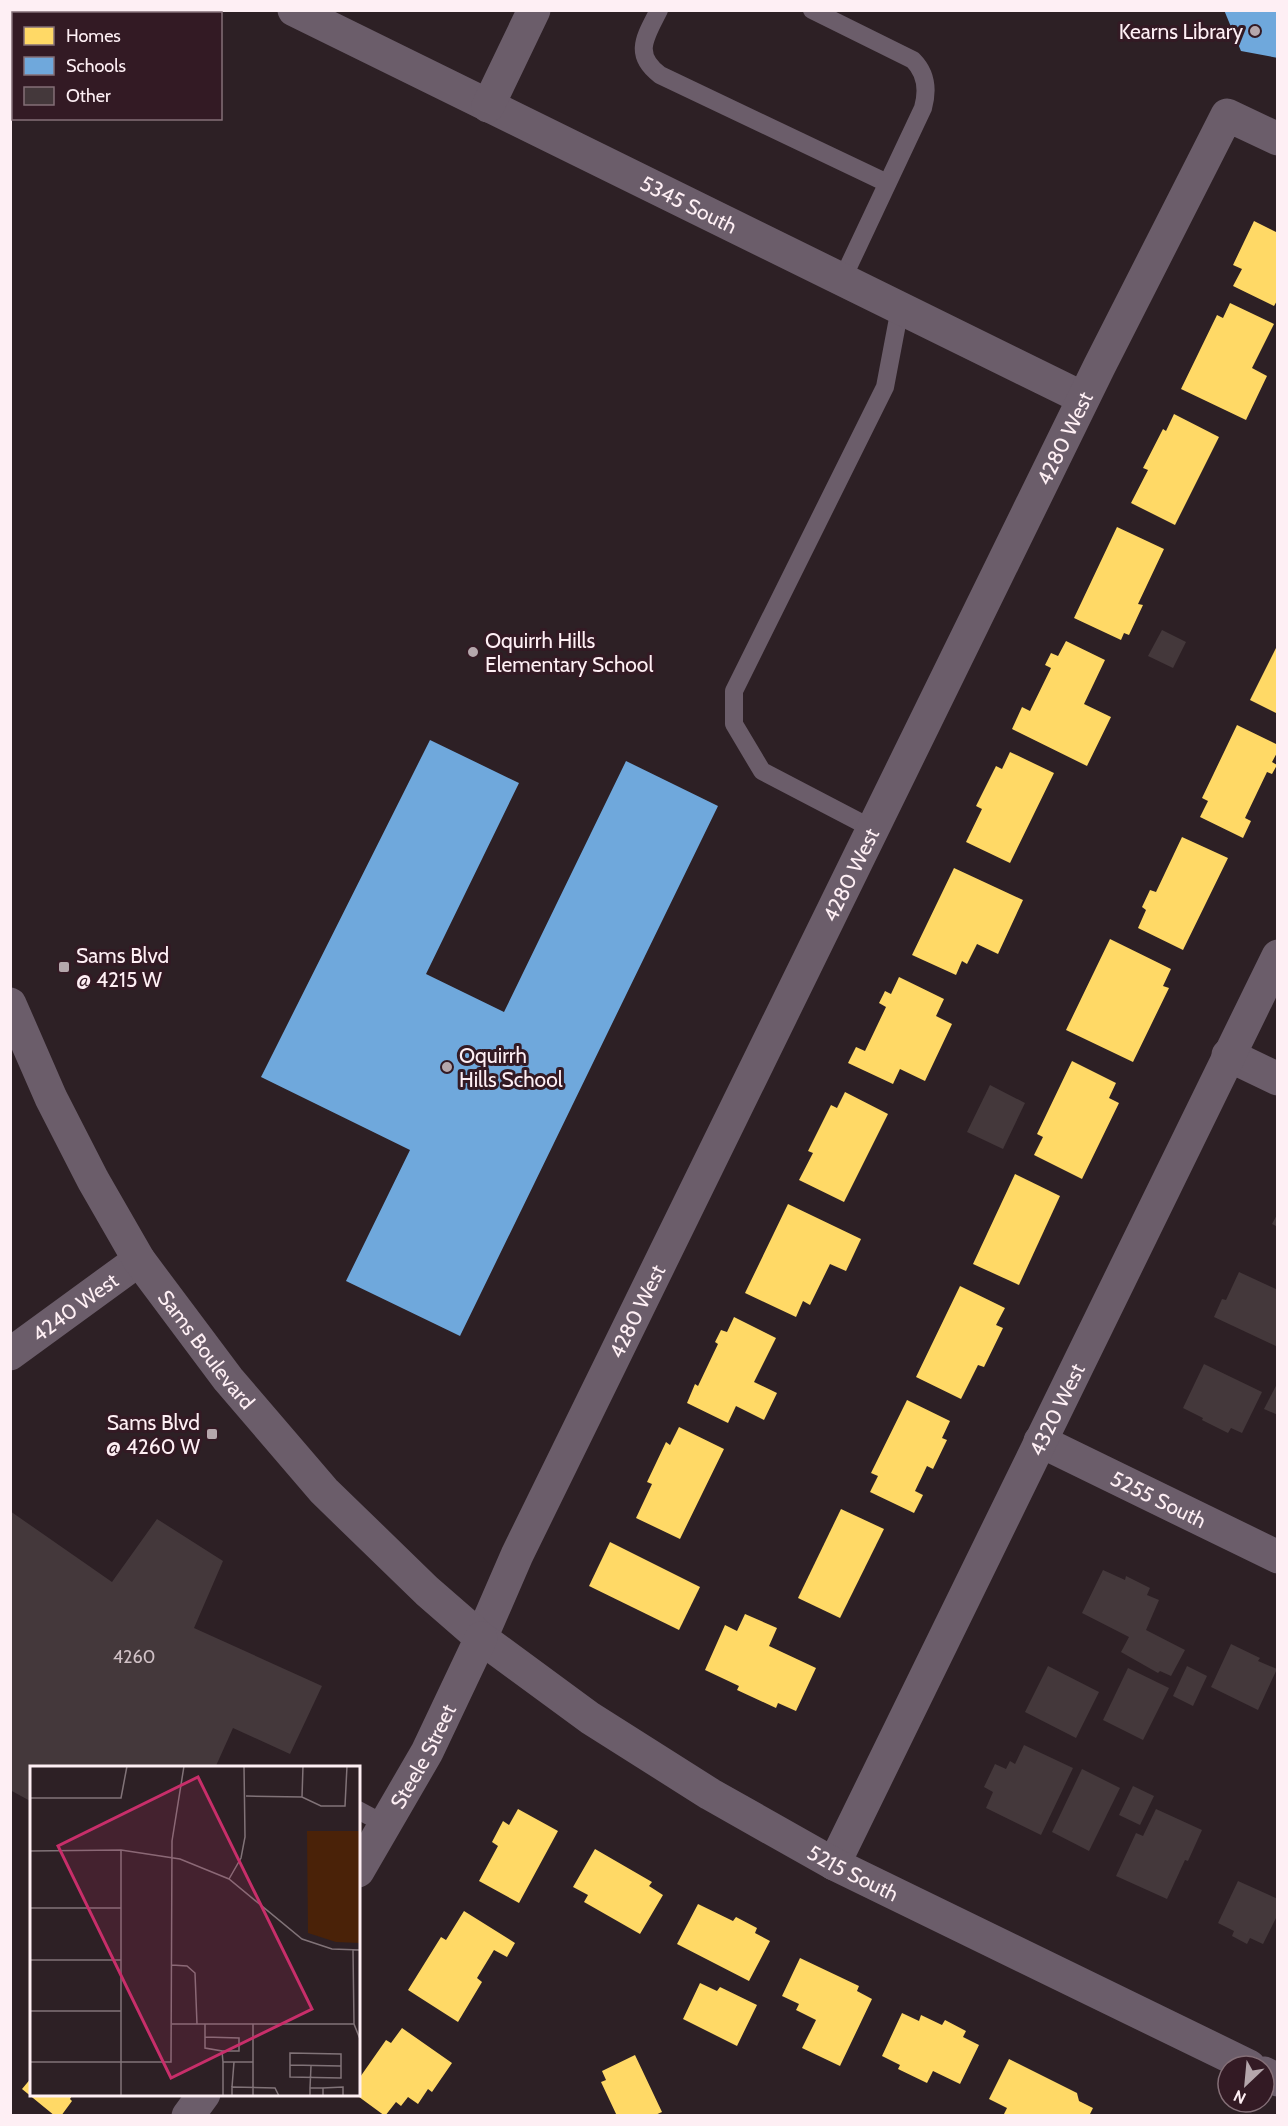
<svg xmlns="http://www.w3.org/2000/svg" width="1288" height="2126" font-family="Cabin,sans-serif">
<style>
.homes{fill:#ffd966}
.schools{fill:#6fa8dc}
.building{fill:#44383b}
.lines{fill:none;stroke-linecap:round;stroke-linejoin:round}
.service{stroke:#6b5d6a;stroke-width:18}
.minor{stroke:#6b5d6a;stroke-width:33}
.tertiary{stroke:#6b5d6a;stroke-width:33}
.poi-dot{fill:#b5a7ac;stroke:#331a24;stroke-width:2}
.labels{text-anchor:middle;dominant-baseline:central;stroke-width:6;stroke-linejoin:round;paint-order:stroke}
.number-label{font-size:18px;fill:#d0c1c6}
.poi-label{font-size:21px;fill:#feeff4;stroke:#331a24;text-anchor:start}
.street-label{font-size:21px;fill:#feeff4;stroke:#331a24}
.inset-road{fill:none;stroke:#817378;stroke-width:1.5}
.view{fill:#c82e6a;fill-opacity:0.15;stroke:#c82e6a;stroke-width:3}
.inset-edge{fill:none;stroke:#feeff4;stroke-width:3}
</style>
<rect width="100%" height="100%" fill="#2d2025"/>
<g class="homes">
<polygon points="1254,221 1278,233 1278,299 1274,306 1233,286 1242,269 1233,265"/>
<polygon points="1230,303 1274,324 1252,368 1267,376 1246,420 1181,389 1217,315 1223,318"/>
<polygon points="1174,414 1219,437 1175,525 1131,503 1148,470 1143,468 1163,429 1166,431"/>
<polygon points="1117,527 1164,549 1138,604 1143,605 1129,635 1124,633 1121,640 1074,618"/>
<polygon points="1066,641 1105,660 1084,704 1111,717 1087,766 1012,729 1022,707 1030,711 1051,668 1045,665 1051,653 1058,656"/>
<polygon points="1278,644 1278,714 1250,700"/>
<polygon points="1237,725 1278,745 1278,751 1272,762 1277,765 1272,774 1267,772 1245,818 1251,821 1243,838 1200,817 1208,801 1202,798"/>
<polygon points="1010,752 1054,773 1010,863 966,842 982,809 976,806 996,766 1002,769"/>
<polygon points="1182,837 1228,858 1183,950 1138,928 1146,910 1142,907 1150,890 1156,892"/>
<polygon points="954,868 1023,900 998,954 977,944 967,964 962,961 956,975 912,955"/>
<polygon points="1110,939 1171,969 1163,986 1169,988 1133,1062 1066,1030"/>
<polygon points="899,977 944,999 936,1016 952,1024 925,1081 900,1069 893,1084 848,1063 856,1047 865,1051 886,1007 879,1003 885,991 891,994"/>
<polygon points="1072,1061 1116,1083 1109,1098 1119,1103 1082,1179 1034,1155 1043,1137 1037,1134"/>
<polygon points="845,1092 888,1114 844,1202 799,1180 813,1153 808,1151 831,1105 837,1108"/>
<polygon points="1015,1174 1060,1196 1019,1285 973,1264"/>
<polygon points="788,1204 861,1239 846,1271 830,1264 810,1305 803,1301 796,1317 745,1293"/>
<polygon points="960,1286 1005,1308 996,1325 1003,1328 984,1367 978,1365 961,1399 916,1377"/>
<polygon points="734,1317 776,1338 754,1382 777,1393 764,1420 736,1406 728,1423 687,1403 695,1384 698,1386 718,1344 715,1342 721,1330 727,1332"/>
<polygon points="907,1400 950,1421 942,1438 947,1440 933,1469 927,1466 915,1491 923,1495 914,1513 870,1492 878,1476 871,1473"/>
<polygon points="679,1427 724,1449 680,1539 636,1518 652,1484 647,1482 666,1442 670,1445"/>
<polygon points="841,1509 884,1529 840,1618 798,1598"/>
<polygon points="610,1542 700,1587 679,1630 589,1586"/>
<polygon points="745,1614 777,1628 769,1646 816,1668 796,1711 778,1703 776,1708 737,1690 739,1686 705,1670 725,1625 737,1631"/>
<polygon points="518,1809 558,1831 519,1903 479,1881 498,1846 492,1842 503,1821 509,1825"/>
<polygon points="595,1849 652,1882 649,1886 663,1895 640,1934 584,1902 588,1895 573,1887"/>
<polygon points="698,1904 733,1921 736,1917 757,1928 755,1933 770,1941 749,1981 677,1944"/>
<polygon points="464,1911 515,1943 507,1957 494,1950 477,1978 482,1982 458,2022 408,1990 441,1937 446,1940"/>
<polygon points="800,1958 859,1986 857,1991 872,1999 840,2066 802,2048 816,2020 796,2010 799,2004 782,1996"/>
<polygon points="700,1983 717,1991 720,1987 757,2005 737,2046 683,2019"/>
<polygon points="902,2013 919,2021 921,2015 942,2025 945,2020 966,2031 963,2037 979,2045 960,2084 933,2071 927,2083 898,2069 900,2065 882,2056"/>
<polygon points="402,2028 452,2063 432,2092 428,2089 418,2104 408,2097 401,2106 396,2102 385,2116 355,2094 358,2094 358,2080 386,2040 391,2043"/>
<polygon points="635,2055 662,2112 653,2116 617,2116 601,2082 606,2080 602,2071"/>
<polygon points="1009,2059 1077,2093 1079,2101 1093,2108 1089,2116 1003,2116 1007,2108 989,2099"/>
<polygon points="32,2077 32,2094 73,2094 70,2099 72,2101 61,2116 55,2116 22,2089"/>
</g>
<g class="schools">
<polygon points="1224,10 1278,10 1278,58 1241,51"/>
<polygon points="430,740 519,783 426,974 504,1012 626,761 718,806 460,1336 346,1281 410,1150 261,1077"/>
</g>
<g class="building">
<polygon points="1162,630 1186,642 1173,668 1148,656"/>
<polygon points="990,1085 1025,1103 1003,1149 967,1132"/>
<polygon points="1278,1213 1278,1227 1272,1224"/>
<polygon points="1239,1272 1278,1290 1278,1347 1214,1317 1222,1299 1226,1300"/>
<polygon points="1204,1364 1262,1392 1242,1433 1231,1428 1228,1433 1202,1420 1203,1418 1183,1408"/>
<polygon points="1278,1382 1278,1415 1264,1409"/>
<polygon points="10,1511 112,1582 157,1519 223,1561 194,1628 322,1686 290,1754 233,1728 215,1768 32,1768 32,1802 10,1790"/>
<polygon points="1103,1570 1125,1580 1126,1576 1150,1588 1147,1595 1159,1600 1146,1630 1185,1650 1171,1676 1160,1671 1158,1673 1121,1652 1129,1637 1082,1613"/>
<polygon points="1231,1644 1260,1658 1258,1661 1277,1669 1258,1710 1211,1687"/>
<polygon points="1048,1666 1099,1692 1076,1738 1025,1712"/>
<polygon points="1187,1666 1207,1676 1193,1706 1173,1696"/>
<polygon points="1128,1668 1169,1688 1143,1740 1103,1720"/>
<polygon points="1024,1745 1073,1768 1041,1835 986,1808 993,1792 984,1787 995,1764 1006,1769 1010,1761 1015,1764"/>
<polygon points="1082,1769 1120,1788 1089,1851 1052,1832"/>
<polygon points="1133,1786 1154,1796 1140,1825 1119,1815"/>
<polygon points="1156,1809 1202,1830 1188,1861 1185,1860 1167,1899 1116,1876 1136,1833 1143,1836"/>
<polygon points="1238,1881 1278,1899 1278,1914 1263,1944 1250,1938 1247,1944 1232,1936 1234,1931 1218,1923"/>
</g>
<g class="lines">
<g class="service">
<path d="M659,10C646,36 632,54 660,75L887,183"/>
<path d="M812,10L913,60C926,73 928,90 923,108L842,280"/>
<polyline points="873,829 762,771 734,724 734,691 885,387 900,308"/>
<polyline points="358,1810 386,1825"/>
</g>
<g class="minor">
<path id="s1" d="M294,10L1083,398"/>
<polyline points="488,106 534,10"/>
<polyline points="1228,1055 1278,1079"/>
<path id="s2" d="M10,1354L139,1260"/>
<path id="s3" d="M1040,1441L1278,1557"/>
<path id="s4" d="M481,1638L517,1555L1099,367L1227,115L1278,139"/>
<path id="s5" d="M834,1864L1278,956"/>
</g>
<g class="tertiary">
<path id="s6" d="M10,1004L51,1098L93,1180L139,1260L228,1379L324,1491L427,1591L481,1638L590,1718L710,1794L834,1864L1249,2066"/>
<path id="s7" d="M358,1871L427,1752L481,1638"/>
<polyline points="1264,2073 1278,2080"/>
<polyline points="188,2116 204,2094"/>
</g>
</g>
<g class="poi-dot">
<circle cx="1255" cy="31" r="6"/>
<circle cx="473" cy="652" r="6"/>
<rect x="58" y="961" width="12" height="12" rx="3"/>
<circle cx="447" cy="1067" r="6"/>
<rect x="206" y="1428" width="12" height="12" rx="3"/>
</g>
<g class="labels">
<g class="number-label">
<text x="134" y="1657">4260</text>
</g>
<g class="poi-label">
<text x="1243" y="31" text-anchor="end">Kearns Library</text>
<text x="485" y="640">Oquirrh Hills<tspan x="485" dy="24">Elementary School</tspan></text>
<text x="76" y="955">Sams Blvd<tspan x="76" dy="24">@ 4215 W</tspan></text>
<text x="459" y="1055">Oquirrh<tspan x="459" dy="24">Hills School</tspan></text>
<text x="200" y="1422" text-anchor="end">Sams Blvd<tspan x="200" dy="24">@ 4260 W</tspan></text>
</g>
<g class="street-label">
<text stroke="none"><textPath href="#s1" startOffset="440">5345 South</textPath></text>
<text stroke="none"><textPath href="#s4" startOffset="1334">4280 West</textPath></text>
<text stroke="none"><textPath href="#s4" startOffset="848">4280 West</textPath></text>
<text stroke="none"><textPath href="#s2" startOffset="80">4240 West</textPath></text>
<text stroke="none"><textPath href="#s4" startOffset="362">4280 West</textPath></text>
<text stroke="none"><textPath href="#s6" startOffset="399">Sams Boulevard</textPath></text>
<text stroke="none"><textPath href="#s5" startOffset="506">4320 West</textPath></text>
<text stroke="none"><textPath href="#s3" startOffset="132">5255 South</textPath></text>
<text stroke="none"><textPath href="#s7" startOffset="132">Steele Street</textPath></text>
<text stroke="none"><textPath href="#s6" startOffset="1239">5215 South</textPath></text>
</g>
</g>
<g transform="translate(30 1766)">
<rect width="330" height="330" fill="#2d2025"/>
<path d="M277,65H330V177L306,176L278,167Z" fill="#4a2208"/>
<path class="inset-road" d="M216,30L272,31L291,40H315L317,0M272,31L273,0M0,32H91L97,0M0,85L91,84L150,93L199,113L272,173L302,183L330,184M199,113L211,92L215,71L214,0M0,142H91M323,184L324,258L330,273M0,194H91M142,199L157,200L165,207L167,258M0,245H91M142,258H324M175,258V282L192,285L193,296M223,258V330M175,271L209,272V285H192M260,287L311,288V312L260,311ZM0,296H141L142,75L154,0M260,299L311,300M202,321L204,296M280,322L281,300M91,330V84M193,330V296H223M202,330V321L245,322L249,330M280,330V322H293M293,330V322L313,321V330"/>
<path class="view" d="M168,11L282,243L141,312L28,80Z"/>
<rect width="330" height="330" class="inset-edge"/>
</g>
<rect width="1288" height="2126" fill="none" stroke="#feeff4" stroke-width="24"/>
<rect x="12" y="12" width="210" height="108" fill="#331a24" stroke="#846f77" stroke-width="1.5"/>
<rect x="24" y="27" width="30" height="18" fill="#ffd966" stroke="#846f77" stroke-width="1.5"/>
<text x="66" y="42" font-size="18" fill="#feeff4">Homes</text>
<rect x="24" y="57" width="30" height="18" fill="#6fa8dc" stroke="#846f77" stroke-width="1.5"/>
<text x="66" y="72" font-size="18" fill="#feeff4">Schools</text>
<rect x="24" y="87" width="30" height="18" fill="#44383b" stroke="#846f77" stroke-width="1.5"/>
<text x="66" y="102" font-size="18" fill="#feeff4">Other</text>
<g transform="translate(1246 2084) rotate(206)"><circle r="28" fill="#331a24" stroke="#846f77" stroke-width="1.5"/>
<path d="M0-4.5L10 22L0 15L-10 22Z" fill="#b5a7ac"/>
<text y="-9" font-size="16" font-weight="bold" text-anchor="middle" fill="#feeff4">N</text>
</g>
</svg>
